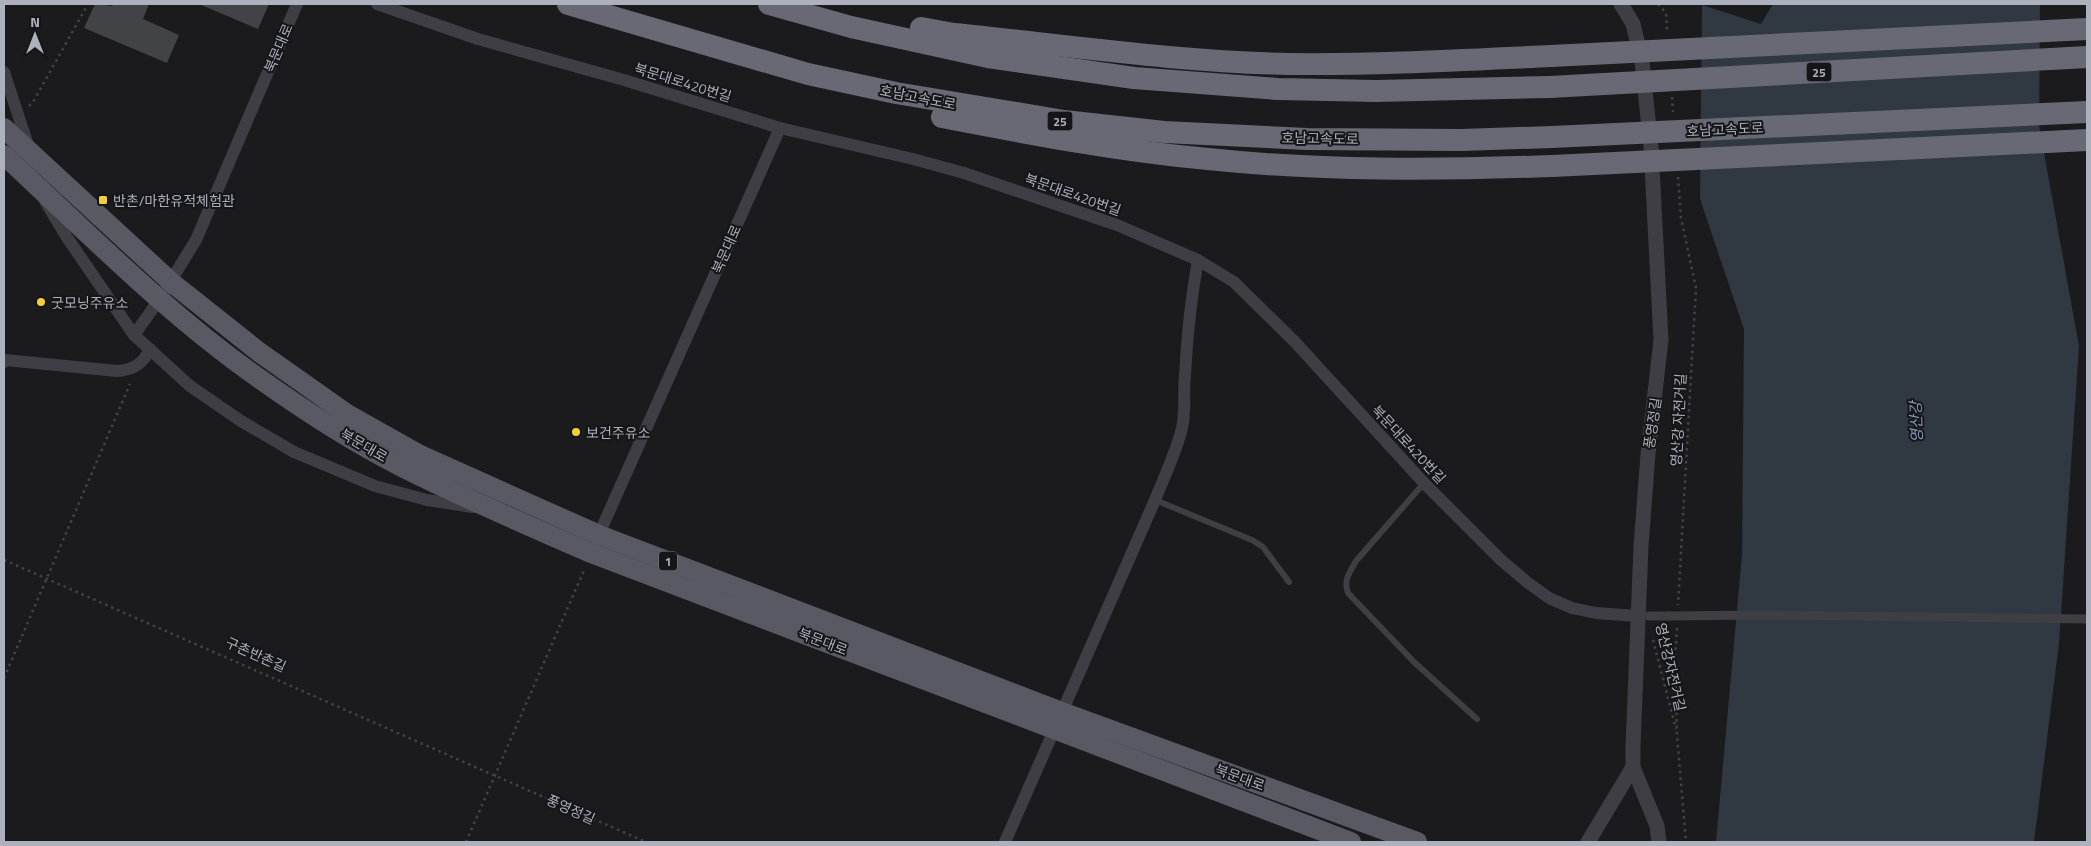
<svg xmlns="http://www.w3.org/2000/svg" width="2091" height="846" font-family="'Titillium Web','Noto Sans KR',sans-serif">
<style>
.water{fill:#303842}
.building{fill:#424347}
.lines{fill:none;stroke-linecap:round;stroke-linejoin:round}
.path{stroke:#42434a;stroke-width:2.5;stroke-dasharray:2.5 4;stroke-linecap:butt}
.service{stroke:#3e3e44;stroke-width:6}
.pedestrian{stroke:#3e3e44;stroke-width:9}
.minor{stroke:#3e3e44;stroke-width:12}
.tertiary{stroke:#3e3e44;stroke-width:15}
.primary{stroke:#585962;stroke-width:20}
.motorway{stroke:#686974;stroke-width:22}
.pedestrian-bridge{stroke:#3e3e44;stroke-width:9}
.motorway-bridge{stroke:#686974;stroke-width:22}
.poi-dot{fill:#f6cd3a;stroke:#161618;stroke-width:2}
.labels{text-anchor:middle;dominant-baseline:central;stroke-width:4;stroke-linejoin:round;paint-order:stroke}
.shield{fill:#161618;stroke:#80828c;stroke-width:1}
.shield-label{font-size:12px;font-weight:bold;fill:#adb0bd}
.street-label{font-size:14px;fill:#adb0bd;stroke:#161618}
.poi-label{font-size:14px;fill:#adb0bd;stroke:#161618;text-anchor:start}
.water-label{font-size:15px;font-style:italic;fill:#849ab8;stroke:#161618}
</style>
<rect width="100%" height="100%" fill="#1b1b1d"/>
<polygon class="water" points="1773,4 2040,4 2039,125 2079,346 2059,643 2034,842 1716,842 1742,555 1744,329 1700,199 1702,5 1761,24"/>
<g class="building">
<polygon points="95,4 112,6 113,4 149,4 143,19 179,35 167,63 84,28"/>
<polygon points="199,4 269,4 258,29"/>
</g>
<g class="lines">
<g class="path">
<polyline points="1658,4 1666,13 1667,32"/>
<polyline points="1672,97 1673,112"/>
<polyline points="29,106 33,102 88,4"/>
<polyline points="1678,177 1681,218 1696,288 1678,605"/>
<polyline points="4,560 646,842"/>
<polyline points="1677,628 1675,657 1677,735 1686,842"/>
<polyline points="1653,640 1676,729"/>
<polyline points="4,678 130,384"/>
<polyline points="466,842 585,568"/>
</g>
<g class="service">
<path d="M1424,483L1356,561C1350,572 1343,580 1348,593L1414,662L1477,719"/>
<polyline points="1155,500 1252,540 1263,547 1289,582"/>
</g>
<polyline class="pedestrian" points="1649,616 1669,616"/>
<g class="minor">
<polyline points="377,4 478,39 624,80 780,128 913,159 964,173 1117,225 1198,260 1234,282 1295,342 1424,483 1501,560 1527,582 1549,598 1572,608 1596,613 1637,616"/>
<polyline points="4,72 29,148"/>
<polyline points="45,201 66,236 134,335 190,386 241,421 294,452 375,486 427,500 473,507"/>
<polyline points="134,335 159,300 196,240 297,4"/>
<path d="M4,362L5,360L117,371C133,370 143,364 150,349"/>
<polyline points="596,541 780,128"/>
<path d="M1005,842L1155,500C1164,477 1176,453 1182,428C1186,411 1183,393 1185,375C1187,336 1191,298 1198,260"/>
</g>
<g class="tertiary">
<polyline points="1621,4 1633,24 1642,61 1651,147 1661,340 1648,454 1641,546 1633,746 1633,767 1657,826 1659,842"/>
<polyline points="1588,842 1633,767"/>
</g>
<g class="primary">
<polyline points="4,128 171,282 259,352 347,414 420,455 599,535 1062,712 1417,842"/>
<path d="M4,155C87,232 167,314 260,379C305,411 353,442 402,467C464,498 527,525 591,553L1351,842"/>
</g>
<g class="motorway">
<polyline points="568,4 808,74 896,93 1064,121 1164,132 1307,139 1462,140 1552,137"/>
<polyline points="769,4 851,27 988,57 1134,78 1278,89 1376,91 1550,87"/>
<path d="M921,28L954,34C1065,45 1179,62 1290,64C1377,65 1464,60 1551,56"/>
<path d="M942,117C1031,134 1118,151 1208,159C1322,171 1438,170 1552,166"/>
</g>
<polyline class="pedestrian-bridge" points="1669,616 1762,615 2087,619"/>
<g class="motorway-bridge">
<polyline points="1551,56 2087,29"/>
<polyline points="1550,87 2087,57"/>
<polyline points="1552,137 2087,112"/>
<polyline points="1552,166 2087,140"/>
</g>
</g>
<g class="poi-dot">
<rect x="98" y="195" width="10" height="10" rx="2.5"/>
<circle cx="41" cy="302" r="5"/>
<circle cx="576" cy="432" r="5"/>
</g>
<g class="labels">
<g class="shield">
<rect x="1806.5" y="62.5" width="25" height="19" rx="4"/>
<rect x="1047.5" y="111.5" width="25" height="19" rx="4"/>
<rect x="659" y="551.5" width="18" height="19" rx="4"/>
</g>
<g class="shield-label">
<text x="1819" y="72">25</text>
<text x="1060" y="121">25</text>
<text x="668" y="561">1</text>
</g>
<g class="street-label">
<text transform="translate(278 48) rotate(-67)">북문대로</text>
<text transform="translate(683 82) rotate(17)">북문대로420번길</text>
<text transform="translate(918 97) rotate(11)">호남고속도로</text>
<text transform="translate(1725 129) rotate(-3)">호남고속도로</text>
<text transform="translate(1320 138) rotate(1)">호남고속도로</text>
<text transform="translate(1073 194) rotate(19)">북문대로420번길</text>
<text transform="translate(726 249) rotate(-66)">북문대로</text>
<text transform="translate(1678 420) rotate(-87)">영산강 자전거길</text>
<text transform="translate(1652 423) rotate(-82)">풍영정길</text>
<text transform="translate(1409 444) rotate(47)">북문대로420번길</text>
<text transform="translate(364 445) rotate(30)">북문대로</text>
<text transform="translate(823 641) rotate(21)">북문대로</text>
<text transform="translate(256 654) rotate(24)">구촌반촌길</text>
<text transform="translate(1671 667) rotate(77)">영산강자전거길</text>
<text transform="translate(1240 777) rotate(20)">북문대로</text>
<text transform="translate(571 809) rotate(24)">풍영정길</text>
</g>
<g class="poi-label">
<text x="113" y="200">반촌/마한유적체험관</text>
<text x="51" y="302">굿모닝주유소</text>
<text x="586" y="432">보건주유소</text>
</g>
<g class="water-label">
<text transform="translate(1916 422) rotate(-92)">영산강</text>
</g>
</g>
<rect width="2091" height="846" fill="none" stroke="#adb0bd" stroke-width="10"/>
<g transform="translate(35 35)" stroke="#161618" stroke-width="4" paint-order="stroke">
<path d="M0-4L9 19L0 12L-9 19Z" fill="#adb0bd"/>
<text y="-8" font-size="14" font-weight="bold" text-anchor="middle" fill="#adb0bd">N</text>
</g>
</svg>
